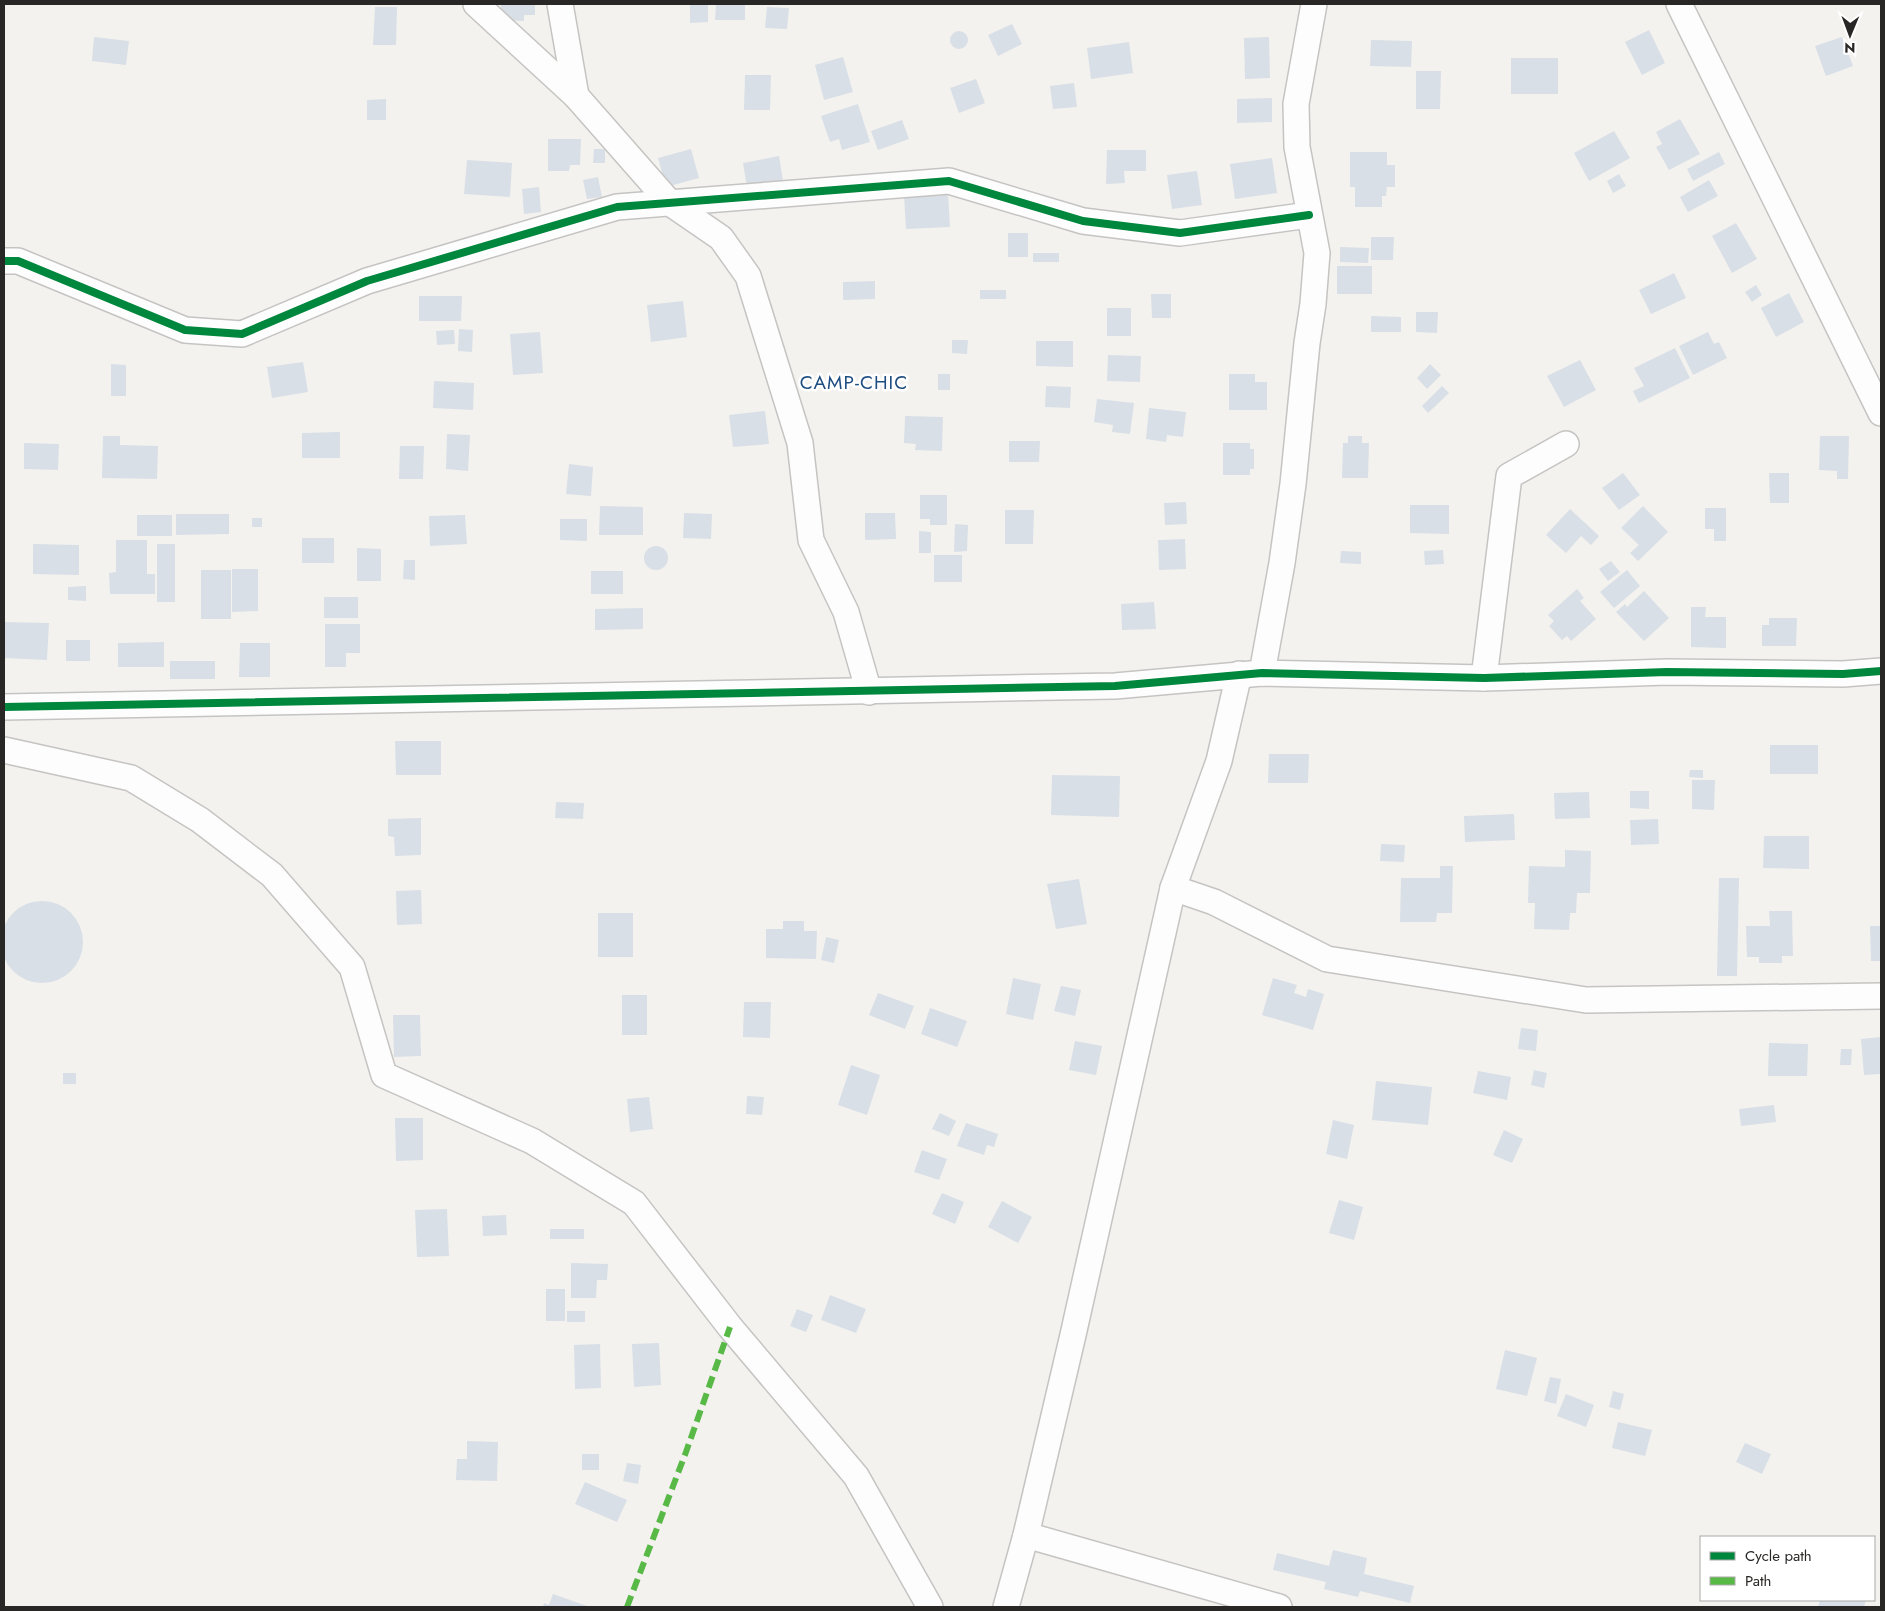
<svg xmlns="http://www.w3.org/2000/svg" width="1885" height="1611" font-family="Jost,sans-serif">
<style>
.building{fill:#d8dfe6}
.lines{fill:none;stroke-linecap:round;stroke-linejoin:round}
.minor-casing{stroke:#c6c4c2;stroke-width:28}
.minor{stroke:#fdfdfd;stroke-width:25}
.quiet{stroke:#58b947;stroke-width:6;stroke-dasharray:12 6;stroke-linecap:butt}
.cycleway-casing{stroke:#fff;stroke-width:11}
.cycleway{stroke:#00873e;stroke-width:8}
.labels{text-anchor:middle;dominant-baseline:central;stroke-width:5;stroke-linejoin:round;paint-order:stroke}
.neighbourhood-label{font-size:19px;letter-spacing:1px;fill:#1e4d80;stroke:#fff}
</style>
<rect width="100%" height="100%" fill="#f4f2ef"/>
<g class="building">
<polygon points="501,4 535,4 535,15 524,15 524,21 501,20"/>
<polygon points="690,4 708,4 708,22 690,23"/>
<polygon points="716,4 745,4 745,20 715,20"/>
<polygon points="375,7 397,7 396,45 373,45"/>
<polygon points="767,7 789,8 787,29 765,28"/>
<polygon points="1012,24 1022,44 998,56 988,35"/>
<polygon points="1649,30 1665,63 1642,75 1625,42"/>
<circle cx="959" cy="40" r="9"/>
<polygon points="94,37 129,41 126,65 92,61"/>
<polygon points="1269,37 1270,78 1245,79 1244,38"/>
<polygon points="1842,37 1853,66 1826,76 1815,46"/>
<polygon points="1371,40 1412,41 1411,67 1370,66"/>
<polygon points="1129,42 1133,73 1091,79 1087,48"/>
<polygon points="843,57 853,92 824,100 815,65"/>
<rect x="1511" y="58" width="47" height="36"/>
<polygon points="1416,71 1441,71 1440,109 1416,109"/>
<polygon points="745,75 771,75 770,110 744,110"/>
<polygon points="976,79 985,103 959,113 950,88"/>
<polygon points="1074,83 1077,107 1053,109 1050,86"/>
<polygon points="1272,98 1272,122 1237,123 1237,99"/>
<polygon points="386,99 386,120 367,120 367,100"/>
<polygon points="858,104 870,142 842,150 839,139 830,142 821,116"/>
<polygon points="1680,119 1700,154 1669,170 1656,147 1662,144 1656,132"/>
<polygon points="902,120 909,139 878,150 871,131"/>
<polygon points="1614,131 1630,158 1589,181 1574,153"/>
<polygon points="548,139 581,139 580,165 570,165 569,171 548,171"/>
<polygon points="594,149 605,149 605,163 593,163"/>
<polygon points="691,149 699,178 666,187 658,158"/>
<polygon points="1107,150 1146,150 1146,171 1124,171 1125,183 1106,184"/>
<polygon points="1350,152 1387,152 1387,165 1395,165 1395,187 1387,187 1386,196 1382,196 1382,207 1355,207 1355,187 1350,187"/>
<polygon points="1719,152 1725,164 1693,181 1687,169"/>
<polygon points="779,156 783,181 747,187 743,163"/>
<polygon points="1272,158 1277,193 1235,199 1230,164"/>
<polygon points="467,160 512,163 510,197 464,194"/>
<polygon points="1197,171 1202,205 1172,209 1167,175"/>
<polygon points="1619,174 1626,186 1613,193 1607,181"/>
<polygon points="598,177 602,197 587,199 583,180"/>
<polygon points="1709,180 1718,196 1688,212 1680,197"/>
<polygon points="539,187 541,212 524,214 522,189"/>
<polygon points="948,193 950,227 906,229 904,195"/>
<polygon points="1736,223 1757,259 1732,273 1712,236"/>
<rect x="1008" y="233" width="20" height="24"/>
<polygon points="1371,237 1394,237 1393,260 1371,260"/>
<polygon points="1340,247 1369,248 1368,263 1340,262"/>
<rect x="1033" y="253" width="26" height="9"/>
<rect x="1337" y="266" width="35" height="28"/>
<polygon points="1674,273 1686,298 1651,314 1639,290"/>
<polygon points="875,281 875,299 843,300 843,282"/>
<polygon points="1756,285 1762,295 1752,302 1745,292"/>
<rect x="980" y="290" width="26" height="9"/>
<polygon points="1789,293 1804,322 1776,337 1761,308"/>
<polygon points="1151,294 1171,294 1171,318 1152,318"/>
<polygon points="419,296 462,296 461,321 419,321"/>
<polygon points="683,301 687,337 651,342 647,305"/>
<rect x="1107" y="308" width="24" height="28"/>
<polygon points="1416,312 1438,312 1437,333 1416,332"/>
<polygon points="1371,316 1401,317 1401,332 1371,332"/>
<polygon points="459,329 473,330 472,352 458,351"/>
<polygon points="454,330 455,344 437,345 436,331"/>
<polygon points="540,332 543,373 513,375 510,334"/>
<polygon points="1708,332 1714,344 1719,342 1727,358 1693,375 1679,346"/>
<polygon points="952,340 968,340 967,354 952,353"/>
<polygon points="1036,341 1073,341 1073,367 1036,366"/>
<polygon points="1675,348 1690,378 1639,403 1633,391 1644,386 1634,368"/>
<polygon points="1108,355 1141,356 1140,382 1107,381"/>
<polygon points="1580,360 1596,390 1564,407 1547,376"/>
<polygon points="303,362 308,392 272,398 267,367"/>
<polygon points="111,364 126,365 126,396 111,396"/>
<polygon points="1430,364 1441,375 1427,389 1417,378"/>
<rect x="938" y="374" width="12" height="16"/>
<polygon points="1229,374 1255,374 1255,382 1267,382 1267,410 1229,410"/>
<polygon points="434,381 474,383 473,410 433,408"/>
<polygon points="1046,386 1071,387 1070,408 1045,407"/>
<polygon points="1442,386 1449,393 1428,413 1422,406"/>
<polygon points="1097,399 1134,403 1130,434 1112,432 1113,425 1094,422"/>
<polygon points="1149,408 1186,412 1183,437 1167,435 1166,442 1146,439"/>
<polygon points="765,411 769,444 733,447 729,415"/>
<polygon points="905,416 943,417 942,451 915,450 916,444 904,443"/>
<polygon points="340,432 340,458 302,458 302,433"/>
<polygon points="447,434 470,435 468,471 446,469"/>
<polygon points="103,436 120,436 120,445 158,446 157,479 102,478"/>
<polygon points="1348,436 1362,436 1362,443 1369,443 1368,478 1342,478 1343,443 1348,443"/>
<polygon points="1820,436 1849,436 1848,479 1837,479 1837,471 1819,470"/>
<polygon points="1009,441 1040,441 1039,462 1009,462"/>
<polygon points="24,443 59,444 58,470 24,469"/>
<polygon points="1223,443 1250,443 1250,449 1254,449 1254,469 1250,469 1250,475 1223,475"/>
<polygon points="400,446 424,446 423,479 399,479"/>
<polygon points="569,464 593,467 591,496 566,494"/>
<polygon points="1623,473 1640,495 1619,510 1602,488"/>
<polygon points="1769,473 1789,473 1789,503 1770,503"/>
<polygon points="920,495 947,495 947,525 930,525 930,519 920,519"/>
<polygon points="1186,502 1187,524 1165,525 1164,503"/>
<polygon points="1410,505 1449,505 1449,534 1410,533"/>
<polygon points="600,506 643,507 643,535 599,535"/>
<polygon points="1643,506 1668,532 1638,561 1630,553 1639,545 1621,528"/>
<polygon points="1705,508 1726,508 1726,541 1714,541 1714,529 1705,529"/>
<polygon points="1570,509 1599,536 1591,545 1581,536 1566,553 1546,535"/>
<polygon points="1005,510 1034,510 1033,544 1005,544"/>
<polygon points="684,513 712,514 711,539 683,538"/>
<polygon points="865,513 895,513 896,539 865,540"/>
<polygon points="176,514 229,514 229,534 176,535"/>
<rect x="137" y="515" width="35" height="21"/>
<polygon points="465,515 467,544 430,546 429,516"/>
<rect x="252" y="518" width="10" height="9"/>
<polygon points="560,519 587,519 587,541 560,540"/>
<polygon points="955,524 968,525 967,551 954,552"/>
<polygon points="919,531 931,532 931,553 919,553"/>
<rect x="302" y="538" width="32" height="25"/>
<polygon points="1185,539 1186,569 1159,570 1158,540"/>
<polygon points="116,540 147,540 147,574 155,574 155,594 110,594 109,573 116,572"/>
<polygon points="33,544 79,545 79,575 33,574"/>
<rect x="157" y="544" width="18" height="58"/>
<circle cx="656" cy="558" r="12"/>
<polygon points="357,548 381,549 381,581 357,581"/>
<polygon points="1443,550 1444,564 1425,565 1424,551"/>
<polygon points="1341,551 1361,552 1361,564 1340,563"/>
<rect x="934" y="555" width="28" height="27"/>
<polygon points="404,560 415,560 415,580 403,579"/>
<polygon points="1611,561 1620,572 1608,581 1599,569"/>
<polygon points="232,569 258,569 258,611 232,612"/>
<rect x="201" y="570" width="30" height="49"/>
<polygon points="1627,570 1640,586 1614,608 1600,592"/>
<rect x="591" y="571" width="32" height="23"/>
<polygon points="86,586 86,601 68,600 68,587"/>
<polygon points="1577,589 1584,598 1580,601 1596,619 1571,641 1567,636 1562,640 1549,626 1554,621 1548,615"/>
<polygon points="1644,591 1669,618 1644,641 1616,612 1625,604 1627,607"/>
<rect x="324" y="597" width="34" height="21"/>
<polygon points="1154,602 1156,629 1122,630 1121,604"/>
<polygon points="1691,607 1706,607 1705,617 1726,617 1726,648 1691,647"/>
<polygon points="643,608 643,629 595,630 595,609"/>
<polygon points="1769,618 1797,618 1796,646 1762,646 1762,625 1769,625"/>
<polygon points="4,622 49,623 47,660 4,658"/>
<polygon points="325,624 360,624 360,653 346,653 346,667 325,667"/>
<rect x="66" y="640" width="24" height="21"/>
<polygon points="164,642 164,667 118,667 118,643"/>
<polygon points="240,643 270,643 270,677 239,677"/>
<rect x="170" y="661" width="45" height="18"/>
<polygon points="395,741 441,741 441,775 396,775"/>
<rect x="1770" y="745" width="48" height="29"/>
<polygon points="1269,754 1309,754 1308,783 1268,783"/>
<polygon points="1690,770 1703,770 1703,778 1689,777"/>
<polygon points="1052,775 1120,776 1119,817 1051,815"/>
<polygon points="1692,780 1715,780 1714,810 1692,809"/>
<polygon points="1630,791 1649,791 1649,809 1630,808"/>
<polygon points="1589,792 1590,818 1555,819 1554,793"/>
<polygon points="556,802 584,803 583,819 555,818"/>
<polygon points="1514,814 1515,840 1465,842 1464,816"/>
<polygon points="421,818 421,855 395,856 394,837 388,836 388,819"/>
<polygon points="1658,819 1659,844 1631,845 1630,820"/>
<polygon points="1764,836 1809,836 1809,869 1763,868"/>
<polygon points="1381,844 1405,845 1404,862 1380,861"/>
<polygon points="1565,850 1591,851 1590,893 1577,893 1576,913 1570,913 1569,930 1534,929 1535,903 1528,903 1529,866 1565,867"/>
<polygon points="1440,866 1453,866 1452,913 1437,913 1436,922 1400,922 1401,878 1440,878"/>
<polygon points="1719,878 1739,878 1737,976 1717,976"/>
<polygon points="1079,879 1087,924 1056,929 1047,884"/>
<polygon points="421,890 422,924 397,925 396,891"/>
<circle cx="42" cy="942" r="41"/>
<polygon points="1769,911 1792,911 1793,956 1782,956 1782,963 1759,963 1759,957 1747,957 1746,926 1770,926"/>
<rect x="598" y="913" width="35" height="44"/>
<polygon points="783,921 804,921 804,931 817,931 816,959 766,958 766,929 783,929"/>
<polygon points="1870,926 1881,926 1881,961 1871,961"/>
<polygon points="826,937 839,940 834,963 821,960"/>
<polygon points="1013,978 1041,984 1033,1020 1006,1014"/>
<polygon points="1273,978 1297,985 1294,993 1306,997 1308,989 1324,994 1313,1030 1262,1015"/>
<polygon points="1061,986 1081,990 1075,1016 1054,1011"/>
<polygon points="878,993 914,1006 905,1029 869,1015"/>
<rect x="622" y="995" width="25" height="40"/>
<polygon points="744,1002 771,1002 770,1038 743,1037"/>
<polygon points="930,1008 967,1021 957,1047 921,1034"/>
<polygon points="393,1015 420,1015 421,1056 394,1057"/>
<polygon points="1521,1028 1538,1030 1536,1051 1518,1049"/>
<polygon points="1881,1037 1881,1074 1864,1075 1861,1039"/>
<polygon points="1075,1041 1102,1046 1096,1075 1069,1070"/>
<polygon points="1769,1043 1808,1044 1807,1076 1768,1076"/>
<polygon points="1841,1049 1852,1049 1851,1065 1840,1065"/>
<polygon points="851,1065 880,1075 867,1115 838,1105"/>
<polygon points="1534,1070 1547,1073 1544,1088 1531,1085"/>
<polygon points="1478,1071 1511,1077 1507,1100 1473,1093"/>
<rect x="63" y="1073" width="13" height="11"/>
<polygon points="1376,1081 1432,1087 1428,1125 1372,1120"/>
<polygon points="747,1096 764,1097 762,1115 746,1114"/>
<polygon points="649,1097 653,1129 630,1132 627,1099"/>
<polygon points="1774,1105 1776,1122 1741,1126 1739,1109"/>
<polygon points="940,1113 956,1121 949,1136 932,1129"/>
<polygon points="395,1118 423,1118 423,1160 396,1161"/>
<polygon points="1333,1120 1354,1125 1347,1159 1326,1154"/>
<polygon points="966,1123 998,1134 994,1147 987,1145 984,1155 957,1146"/>
<polygon points="1504,1130 1523,1139 1512,1163 1493,1155"/>
<polygon points="922,1150 947,1159 939,1180 914,1172"/>
<polygon points="942,1193 964,1202 955,1224 932,1214"/>
<polygon points="1339,1200 1363,1207 1354,1240 1329,1233"/>
<polygon points="1002,1201 1032,1217 1018,1243 988,1227"/>
<polygon points="447,1209 449,1256 417,1257 415,1210"/>
<polygon points="506,1215 507,1235 483,1236 482,1216"/>
<rect x="550" y="1229" width="34" height="10"/>
<polygon points="571,1263 608,1264 607,1280 597,1280 596,1298 571,1298"/>
<rect x="546" y="1289" width="19" height="32"/>
<polygon points="830,1295 866,1309 856,1333 821,1320"/>
<polygon points="797,1309 813,1315 806,1332 790,1326"/>
<rect x="567" y="1311" width="18" height="11"/>
<polygon points="659,1343 661,1385 634,1387 632,1344"/>
<polygon points="600,1344 601,1388 575,1389 574,1345"/>
<polygon points="1505,1350 1537,1358 1527,1396 1496,1389"/>
<polygon points="1550,1377 1561,1379 1556,1404 1544,1401"/>
<polygon points="1613,1391 1624,1394 1620,1410 1609,1407"/>
<polygon points="1566,1394 1594,1405 1586,1427 1557,1416"/>
<polygon points="1618,1422 1652,1430 1645,1456 1612,1448"/>
<polygon points="467,1441 498,1442 497,1481 456,1480 457,1459 467,1459"/>
<polygon points="1745,1443 1771,1454 1762,1474 1736,1462"/>
<rect x="582" y="1454" width="17" height="16"/>
<polygon points="627,1463 641,1465 638,1484 623,1481"/>
<polygon points="585,1482 627,1500 617,1522 575,1504"/>
<polygon points="1333,1550 1367,1558 1364,1574 1414,1586 1410,1603 1360,1591 1358,1597 1324,1589 1326,1582 1273,1570 1277,1553 1329,1566"/>
<polygon points="553,1594 587,1606 586,1607 543,1607 544,1603 549,1605"/>
<polygon points="1820,1600 1866,1600 1864,1607 1818,1607"/>
</g>
<g class="lines">
<g class="minor-casing">
<g id="minor">
<polyline points="476,4 576,96 670,203 721,238 748,276 800,443 811,540 846,612 869,692"/>
<polyline points="560,4 576,96"/>
<polyline points="1679,4 1881,413"/>
<polyline points="4,261 18,261 185,330 242,334 367,281 617,207 949,181 1083,221 1180,233 1309,215"/>
<polyline points="1262,673 1282,563 1293,484 1307,343 1313,304 1317,253 1297,147 1296,104 1314,4"/>
<polyline points="1484,678 1509,476 1566,444"/>
<polyline points="4,707 1115,686 1262,673 1484,678 1667,672 1843,674 1881,671"/>
<polyline points="4,750 131,778 200,820 272,875 352,967 384,1075 532,1141 634,1203 730,1327 856,1476 930,1607"/>
<polyline points="1173,888 1214,902 1327,959 1586,1000 1881,996"/>
<polyline points="1026,1535 1279,1607"/>
<polyline points="1006,1607 1026,1535 1073,1335 1173,888 1219,761 1239,674"/>
</g>
</g>
<use href="#minor" class="minor"/>
<polyline class="quiet" points="627,1607 686,1452 730,1327"/>
<g class="cycleway-casing">
<g id="cycleway">
<polyline points="4,261 18,261 185,330 242,334 367,281 617,207 949,181 1083,221 1180,233 1309,215"/>
<polyline points="4,707 1115,686 1262,673 1484,678 1667,672 1843,674 1881,671"/>
</g>
</g>
<use href="#cycleway" class="cycleway"/>
</g>
<g class="labels">
<g class="neighbourhood-label">
<text x="854" y="382">CAMP-CHIC</text>
</g>
</g>
<rect width="1885" height="1611" fill="none" stroke="#292725" stroke-width="10"/>
<rect x="1700" y="1536" width="175" height="65" fill="#ffffff" stroke="#a9a9a8"/>
<rect x="1710" y="1552" width="25" height="8" fill="#00873e" stroke="#a9a9a8"/>
<text x="1745" y="1561" font-size="15" fill="#292725">Cycle path</text>
<rect x="1710" y="1577" width="25" height="8" fill="#58b947" stroke="#a9a9a8"/>
<text x="1745" y="1586" font-size="15" fill="#292725">Path</text>
<g transform="translate(1850 35) rotate(181)" stroke="#ffffff" stroke-width="4" paint-order="stroke">
<path d="M0-4L9 19L0 12L-9 19Z" fill="#292725"/>
<text y="-8" font-size="14" font-weight="bold" text-anchor="middle" fill="#292725">N</text>
</g>
</svg>
